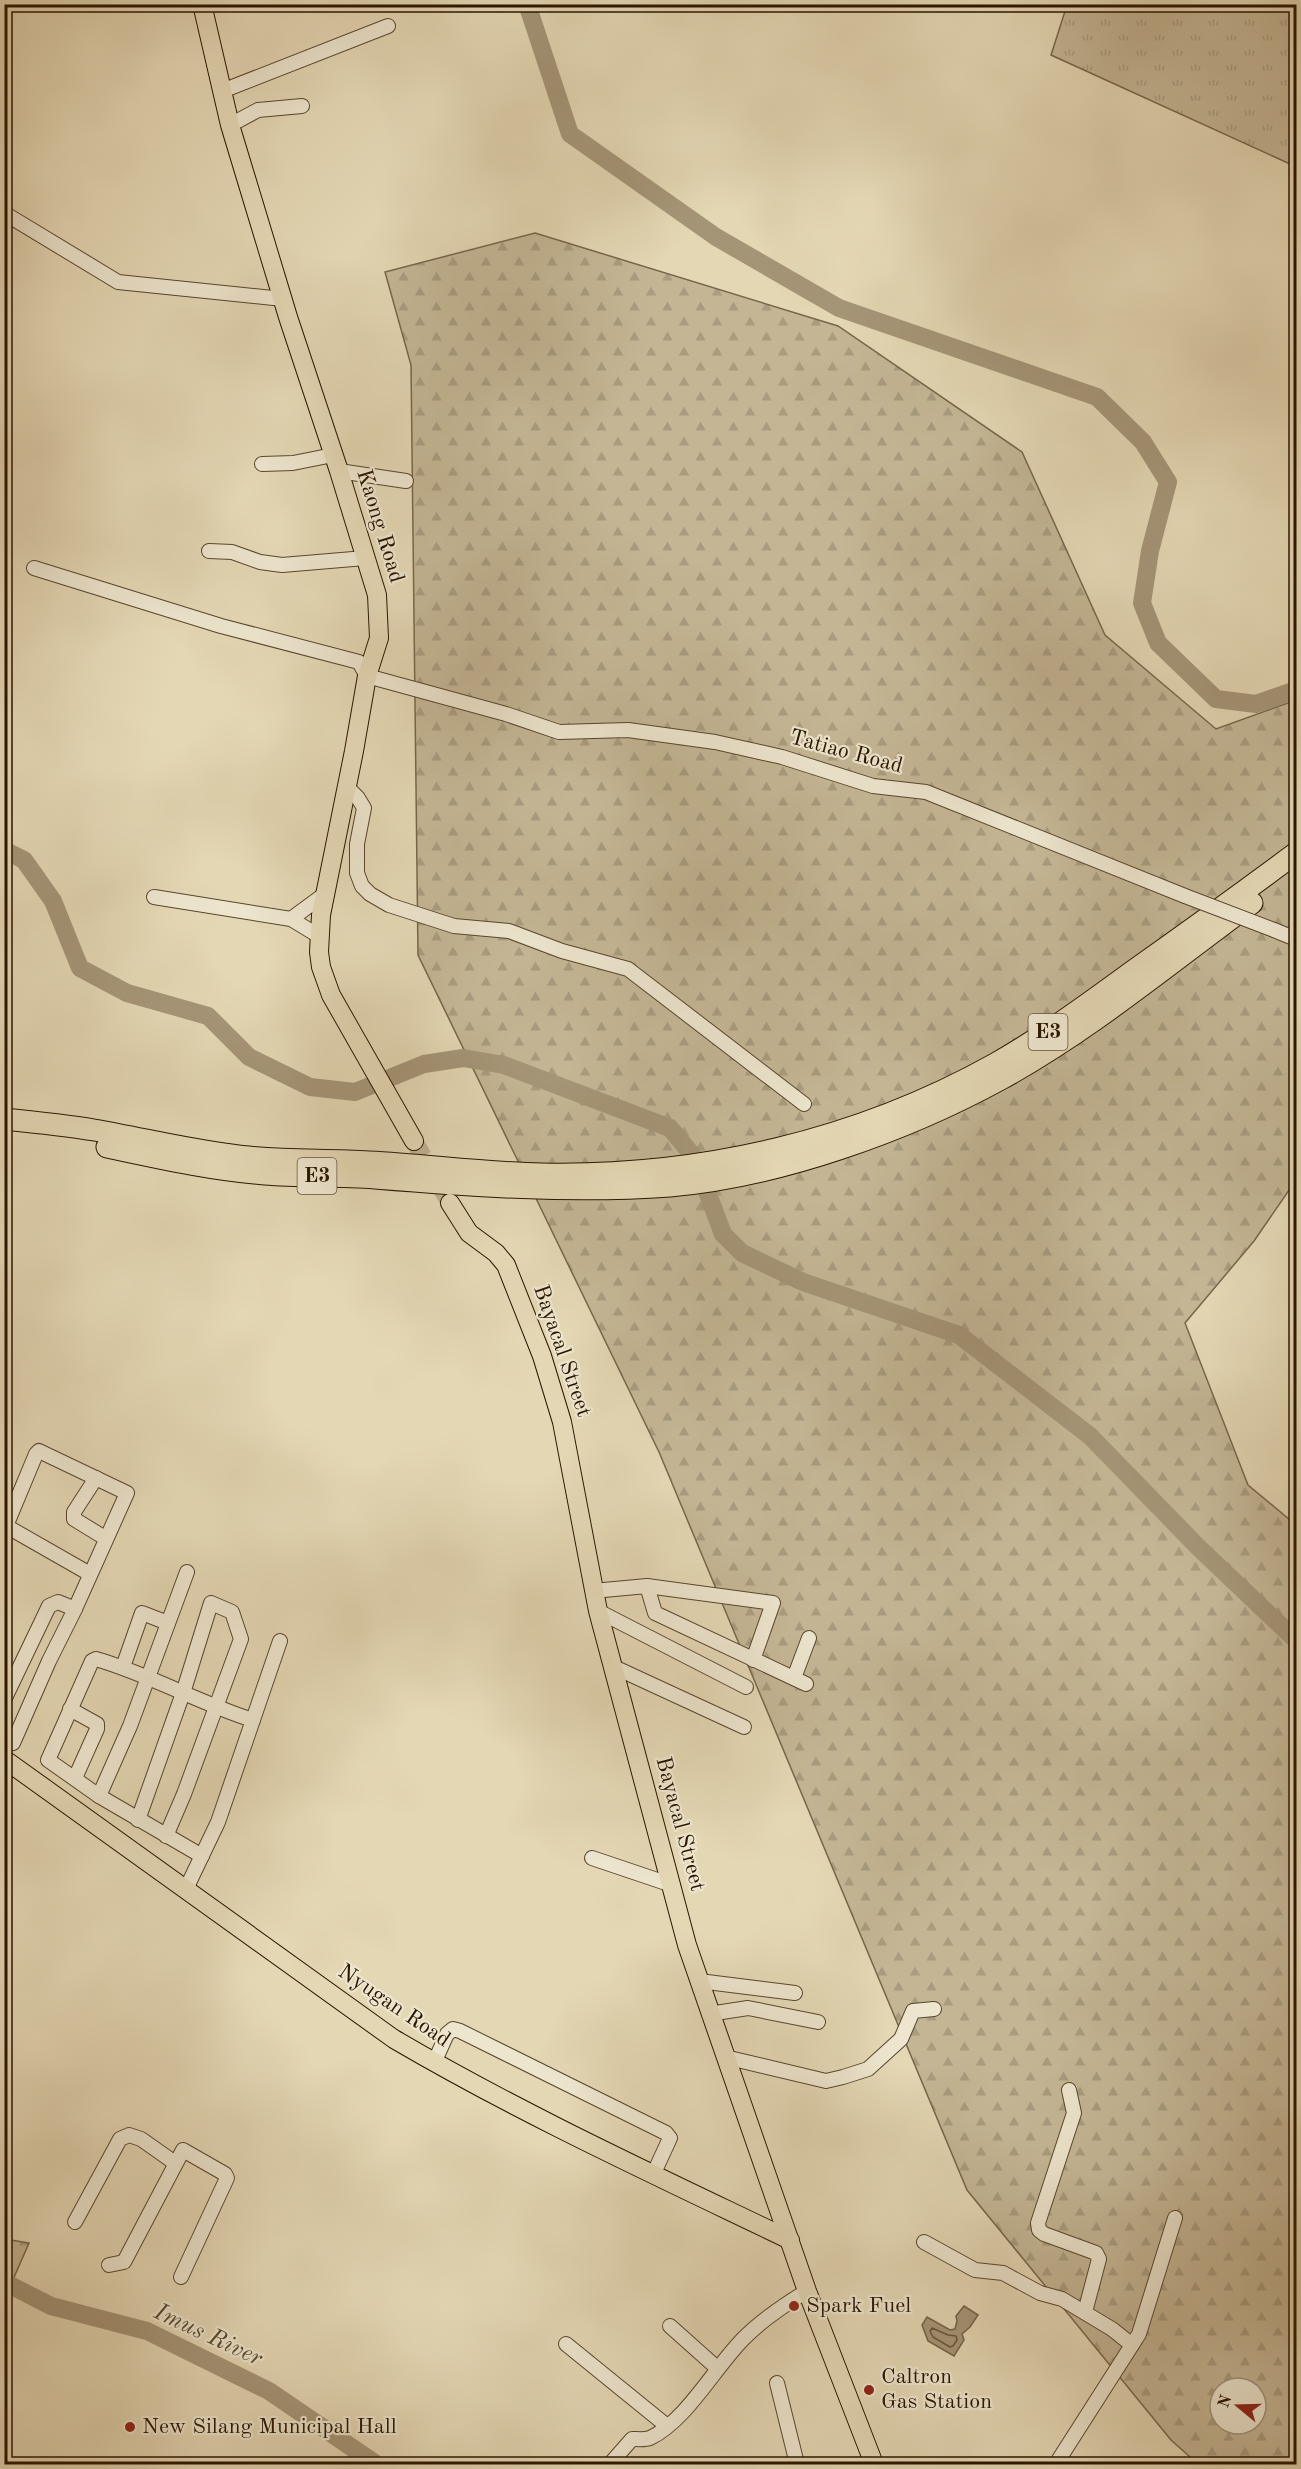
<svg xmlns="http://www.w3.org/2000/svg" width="1301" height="2469" font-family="'Old Standard TT',serif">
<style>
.grass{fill:url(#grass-tufts);stroke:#77664a;stroke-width:1.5}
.forest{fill:url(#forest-firs);stroke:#77664a;stroke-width:1.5;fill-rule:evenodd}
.water{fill:#a59577;stroke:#746247;stroke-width:1.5}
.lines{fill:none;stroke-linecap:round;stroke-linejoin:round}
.shore{stroke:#68553c;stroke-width:1.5}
.river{stroke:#a59577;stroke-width:18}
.major-tunnel{stroke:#bfb090;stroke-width:18;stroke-dasharray:18 9;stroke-linecap:butt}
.minor-casing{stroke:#58462d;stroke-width:16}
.major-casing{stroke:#2a1500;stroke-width:20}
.highway-casing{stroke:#2a1500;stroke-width:23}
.minor{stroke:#ede5ce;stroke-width:14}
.major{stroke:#e4d7b4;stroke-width:18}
.highway{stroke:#e4d7b4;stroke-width:21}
.minor-bridge-casing{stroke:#58462d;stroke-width:16;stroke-linecap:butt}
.minor-bridge{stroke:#ede5ce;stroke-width:14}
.poi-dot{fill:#8f2418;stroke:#ede5ce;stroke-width:2}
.labels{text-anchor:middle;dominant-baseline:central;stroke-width:4.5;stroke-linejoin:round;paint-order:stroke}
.shield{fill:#ede5ce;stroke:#64533e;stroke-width:1.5}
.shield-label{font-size:21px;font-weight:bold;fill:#2a1500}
.street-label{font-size:22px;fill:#2a1500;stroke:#ede5ce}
.poi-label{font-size:22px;fill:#2a1500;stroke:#ede5ce;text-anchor:start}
.water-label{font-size:24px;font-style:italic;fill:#5b4830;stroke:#ede5ce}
</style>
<defs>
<pattern id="grass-tufts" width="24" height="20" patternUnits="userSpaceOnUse" patternTransform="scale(1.5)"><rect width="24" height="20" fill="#c4b695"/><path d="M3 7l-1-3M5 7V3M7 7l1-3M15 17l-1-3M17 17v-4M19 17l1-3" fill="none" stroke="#a99c7f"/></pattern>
<pattern id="forest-firs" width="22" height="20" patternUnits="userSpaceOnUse" patternTransform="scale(1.5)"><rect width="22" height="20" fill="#c4b695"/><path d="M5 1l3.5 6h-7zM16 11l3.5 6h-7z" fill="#a99c7f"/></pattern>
</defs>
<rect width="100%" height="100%" fill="#e4d7b4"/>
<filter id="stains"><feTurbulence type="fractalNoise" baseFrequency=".00333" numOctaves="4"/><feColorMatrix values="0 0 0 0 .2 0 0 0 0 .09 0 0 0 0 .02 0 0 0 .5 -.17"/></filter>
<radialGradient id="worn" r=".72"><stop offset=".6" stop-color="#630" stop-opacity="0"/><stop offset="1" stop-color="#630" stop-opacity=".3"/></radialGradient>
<polygon class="grass" points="1067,5 1296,5 1296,143 1290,164 1051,55"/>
<g class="forest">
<path d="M535,233L838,326L1022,452L1105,635L1216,729L1296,700V1180L1254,1241L1185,1323L1248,1485L1296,1525V2464H1198L1171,2440L967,2190L659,1452L418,955L411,365L385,272ZM1220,2388H1256V2424H1220Z"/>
<polygon points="5,2239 29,2243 8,2291 5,2292"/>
</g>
<polygon class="water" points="964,2306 978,2315 970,2327 962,2334 964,2340 954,2356 928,2341 922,2325 927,2317 950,2330 955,2329 957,2321 956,2316"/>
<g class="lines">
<polygon class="shore" points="932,2328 948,2335 956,2336 957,2340 953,2346 950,2347 933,2337 930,2331"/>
<g class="river">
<polyline points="527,4 570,134 716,237 839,308 1097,397 1143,442 1168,482 1150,551 1142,603 1158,643 1216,699 1256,704 1296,690"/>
<polyline points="4,850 24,860 53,901 80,968 127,993 208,1016 249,1057 310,1087 355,1092 424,1064 463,1058 504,1065 670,1128 694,1157 723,1234 742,1253 803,1282 959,1335 1090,1436 1199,1548 1296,1640"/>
<polyline points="4,2282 51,2306 147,2331 269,2391 376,2464"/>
</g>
<polyline class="major-tunnel" points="414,1141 450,1203"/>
<g class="minor-casing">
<g id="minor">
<polyline points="222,91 388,26"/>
<polyline points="230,125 258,110 302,106"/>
<polyline points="4,213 118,282 283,299"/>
<polyline points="262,464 293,463 333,455"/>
<polyline points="339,471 406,481"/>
<polyline points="209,551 232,552 260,562 282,565 365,558"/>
<polyline points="34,568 221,626 359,662 367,676 506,714 559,732 628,730 715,742 782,757 873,786 926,792 1185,896"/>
<polyline points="347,787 358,798 364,808 357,844 357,873 362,886 370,894 389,905 454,926 509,931 562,951 628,969 804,1104"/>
<polyline points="154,897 291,919 319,936"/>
<polyline points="291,919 325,894"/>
<polyline points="1274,930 1296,939"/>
<polyline points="96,1478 74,1512 74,1519 105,1538"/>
<polyline points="187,1572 130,1726 99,1796 202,1856"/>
<polyline points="647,1586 773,1603 753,1660"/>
<polyline points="593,1591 647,1586 655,1613 806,1684"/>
<polyline points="75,1609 127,1493 39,1451 36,1454 6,1526 90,1574"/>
<polyline points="598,1611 746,1687"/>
<polyline points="123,1667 142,1613 168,1623"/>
<polyline points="614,1667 744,1727"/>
<polyline points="794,1678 809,1638"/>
<polyline points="4,1700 49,1606 58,1602 75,1609 49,1661 13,1743 4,1734"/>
<polyline points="70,1709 97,1724 97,1729 75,1778"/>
<path d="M99,1796L48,1760L92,1661L96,1659C151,1675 199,1703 253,1720"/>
<polyline points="138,1820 183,1693 211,1603 232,1612 241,1639 184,1794 166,1836"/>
<polyline points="592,1858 672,1885"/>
<polyline points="186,1889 218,1822 280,1641"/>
<polyline points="699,1981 795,1993"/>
<polyline points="709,2014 748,2008 818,2022"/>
<polyline points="725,2057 826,2081 843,2077 868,2069 901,2039 913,2011 934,2009"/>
<polyline points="434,2063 447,2034 453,2029 460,2031 666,2133 670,2138 653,2175"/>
<polyline points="1069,2090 1074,2113 1038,2223 1039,2230 1044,2234 1096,2253 1099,2259 1085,2312"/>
<polyline points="75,2222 120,2139 129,2135 141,2139 175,2163"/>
<polyline points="924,2242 975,2270 1003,2273 1040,2293 1062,2299 1112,2329 1132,2345"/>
<polyline points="109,2265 124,2262 183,2150 225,2174 227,2178 181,2277"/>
<polyline points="670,2326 717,2368"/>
<polyline points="566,2344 667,2426"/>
<polyline points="777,2383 797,2464"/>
<path d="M610,2464L632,2439C637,2439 645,2440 650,2438C686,2421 715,2367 744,2338C763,2319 784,2305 807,2291"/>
<polyline points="1056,2464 1139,2334 1175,2218"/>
</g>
</g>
<g class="major-casing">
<g id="major">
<polyline points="202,4 230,125 288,317 339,471 377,595 379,638 367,676 354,751 321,915 319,952 321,967 331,995 414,1141"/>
<polyline points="450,1203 469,1233 496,1253 506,1265 542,1356 562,1422 598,1611 687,1945 807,2291 874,2464"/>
<path d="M4,1759L394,2039C522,2114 657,2176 790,2240"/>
</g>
</g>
<g class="highway-casing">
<g id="highway">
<path d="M4,1119C34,1122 64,1125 94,1130C140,1138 185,1149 231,1155C277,1162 323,1159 369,1162C427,1165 484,1173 542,1174C700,1177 857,1141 995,1064C1044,1036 1088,1004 1133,971C1188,932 1242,893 1296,853"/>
<path d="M107,1147C159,1158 212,1170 265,1174C301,1177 338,1175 375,1178C473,1186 571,1193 670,1186C778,1177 906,1131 1001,1079C1090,1030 1170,963 1252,903"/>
</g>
</g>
<use href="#minor" class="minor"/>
<use href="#major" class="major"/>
<use href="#highway" class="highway"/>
<g class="minor-bridge-casing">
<polyline id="minor-bridge" points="1185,896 1274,930"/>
</g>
<use href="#minor-bridge" class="minor-bridge"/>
</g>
<g class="poi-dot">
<circle cx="794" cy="2306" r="6"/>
<circle cx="869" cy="2390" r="6"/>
<circle cx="130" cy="2427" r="6"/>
</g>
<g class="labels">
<g class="shield">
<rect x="1028.5" y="1014" width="39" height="36" rx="4.5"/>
<rect x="297.5" y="1158" width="39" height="36" rx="4.5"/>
</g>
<g class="shield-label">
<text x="1048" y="1032">E3</text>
<text x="317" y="1176">E3</text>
</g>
<g class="street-label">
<text transform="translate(380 526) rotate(73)">Kaong Road</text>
<text transform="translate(846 752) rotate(15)">Tatiao Road</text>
<text transform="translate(562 1351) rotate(71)">Bayacal Street</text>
<text transform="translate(680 1824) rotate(75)">Bayacal Street</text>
<text transform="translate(394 2006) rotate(34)">Nyugan Road</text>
</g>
<g class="poi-label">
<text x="806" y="2306">Spark Fuel</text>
<text x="881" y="2377">Caltron<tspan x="881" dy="25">Gas Station</tspan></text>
<text x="142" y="2427">New Silang Municipal Hall</text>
</g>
<g class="water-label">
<text transform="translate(208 2336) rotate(25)">Imus River</text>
</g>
</g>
<rect width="1301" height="2469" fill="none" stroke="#e4d7b4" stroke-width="24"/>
<rect x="6" y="6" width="1289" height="2457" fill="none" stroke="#2a1500" stroke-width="3"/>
<rect x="12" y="12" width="1277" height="2445" fill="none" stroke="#2a1500" stroke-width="1.5"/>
<g transform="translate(1238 2406) rotate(289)"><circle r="28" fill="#ede5ce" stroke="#9f927c" stroke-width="1.5"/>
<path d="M0-4.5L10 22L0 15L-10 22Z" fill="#8f2418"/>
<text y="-9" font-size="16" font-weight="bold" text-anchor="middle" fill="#2a1500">N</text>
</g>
<rect width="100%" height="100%" filter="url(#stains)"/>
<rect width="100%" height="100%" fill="url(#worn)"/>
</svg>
